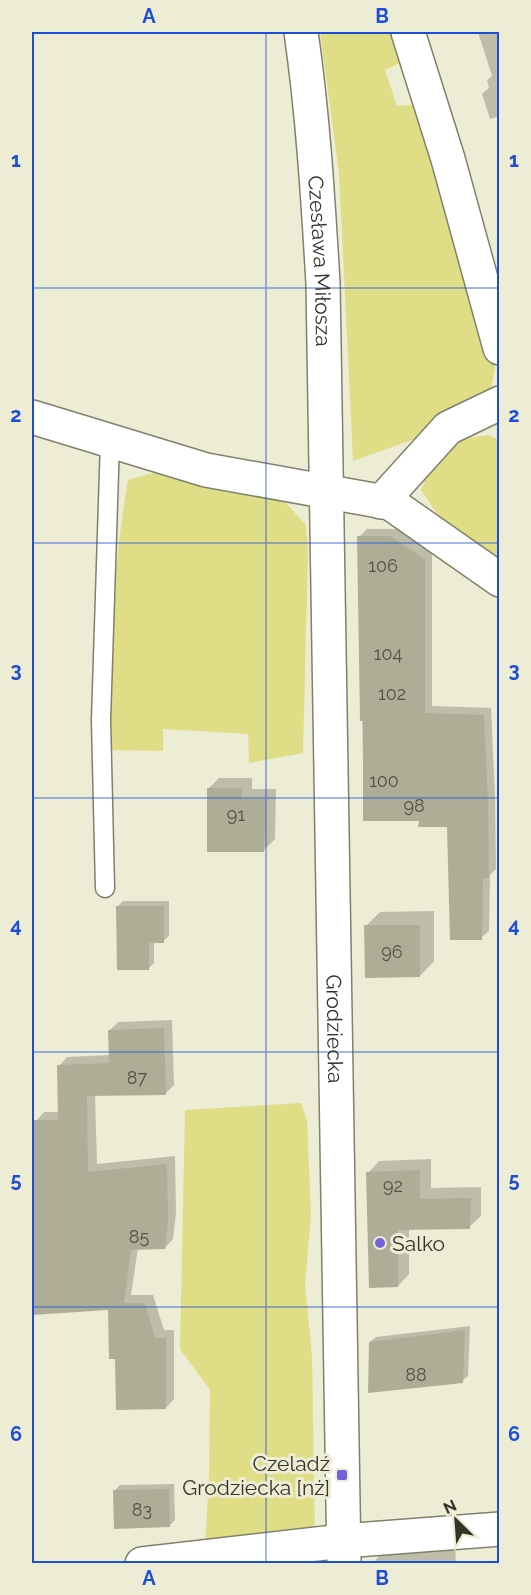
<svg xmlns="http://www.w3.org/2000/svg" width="531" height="1595" font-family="Raleway,sans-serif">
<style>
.green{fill:#e0dd87}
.shadow{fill:#0003}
.building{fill:#aeae97}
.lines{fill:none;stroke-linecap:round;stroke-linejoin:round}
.lane-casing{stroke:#81816b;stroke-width:21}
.street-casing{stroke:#81816b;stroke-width:36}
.secondary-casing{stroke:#81816b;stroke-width:36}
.lane{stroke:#fff;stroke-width:18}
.street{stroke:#fff;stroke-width:33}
.secondary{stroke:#fff;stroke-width:33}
.grid{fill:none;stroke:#1d4ed8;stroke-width:1.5;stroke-opacity:0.55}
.poi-dot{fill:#7461db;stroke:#ededd5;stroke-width:2}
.labels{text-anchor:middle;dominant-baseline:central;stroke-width:6;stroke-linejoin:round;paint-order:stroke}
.number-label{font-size:18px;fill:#525245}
.street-label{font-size:21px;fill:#34332a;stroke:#ededd5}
.poi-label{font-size:21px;fill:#34332a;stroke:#ededd5;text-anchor:start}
.neatline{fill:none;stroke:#1d4ed8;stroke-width:2}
.grid-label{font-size:20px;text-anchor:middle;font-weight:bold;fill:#1d4ed8}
</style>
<rect width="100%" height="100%" fill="#ededd5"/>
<g class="green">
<polygon points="320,32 396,32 405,61 385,70 397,106 418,104 472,283 495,368 490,394 423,436 353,461 339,173"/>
<polygon points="489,435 499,440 499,562 442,521 421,490 434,460 459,439"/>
<path d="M152,473L284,501L306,525L308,554L303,753L249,763L248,734L163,729V751L107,750C111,660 112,569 128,480Z"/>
<polygon points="301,1103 307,1120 311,1215 305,1284 312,1356 315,1533 205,1547 209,1477 210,1390 180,1349 185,1110"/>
</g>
<g class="shadow">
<polygon points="478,32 500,32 500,116 490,119 482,94 489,88 487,80 492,76"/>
<polygon points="367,529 399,529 432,552 432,706 491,708 495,795 496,869 490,875 489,931 481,938 449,825 420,819 364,819 359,537"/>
<polygon points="219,778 252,778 252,789 276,789 275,839 264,850 208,789"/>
<polygon points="123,901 169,901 169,936 163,941 154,941 154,963 148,969 118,906"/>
<polygon points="434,911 434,961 420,976 366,926 380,912"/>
<polygon points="172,1020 174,1085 165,1094 95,1095 97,1164 175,1156 176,1212 173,1239 165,1248 138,1248 131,1295 153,1295 164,1330 174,1330 174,1399 166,1408 116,1357 110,1308 32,1313 32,1130 36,1130 36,1121 44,1112 60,1112 59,1066 67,1057 110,1055 110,1030 118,1022"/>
<polygon points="431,1159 431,1188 481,1187 481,1216 469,1227 409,1228 409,1274 398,1286 368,1173 379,1161"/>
<polygon points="470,1326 468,1376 462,1381 370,1342 376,1337"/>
<polygon points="174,1484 175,1520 169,1526 114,1491 120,1485"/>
<polygon points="455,1542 456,1564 372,1564 383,1552"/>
</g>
<g class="building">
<polygon points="357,536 391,536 425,560 425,713 484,715 488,803 489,878 483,878 482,940 450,940 447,827 418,827 419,821 363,821 363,721 360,721"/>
<polygon points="207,788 242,788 242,799 266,799 264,852 207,852"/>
<polygon points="116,906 164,906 164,943 149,943 149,970 117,970"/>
<polygon points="364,925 420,925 420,977 365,978"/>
<polygon points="164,1028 166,1095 87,1096 88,1172 167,1164 168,1221 165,1249 131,1250 124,1303 145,1303 155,1338 166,1338 166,1409 116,1410 115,1359 109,1359 108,1310 32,1315 32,1138 34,1138 34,1120 58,1120 57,1065 109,1063 108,1030"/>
<polygon points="420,1170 420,1199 471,1198 470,1229 398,1230 398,1287 369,1288 366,1172"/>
<polygon points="465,1330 463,1383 368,1393 369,1342"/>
<polygon points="169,1489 170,1527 114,1529 113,1490"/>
</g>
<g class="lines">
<g class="lane-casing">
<polyline id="lane" points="105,888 101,720 110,441"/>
</g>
<g class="street-casing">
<g id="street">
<polyline points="408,32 448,159 500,348"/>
<polyline points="32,417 206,470 390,503 500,580"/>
<polyline points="381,502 448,428 500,403"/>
<polyline points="142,1564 343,1541 500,1529"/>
</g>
</g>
<g class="secondary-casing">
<g id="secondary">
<path id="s1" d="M301,32C313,115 318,199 323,283L344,1564"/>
</g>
</g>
<use href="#lane" class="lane"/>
<use href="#street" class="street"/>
<use href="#secondary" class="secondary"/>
</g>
<path class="grid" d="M266,32V1564M32,288H500M32,543H500M32,798H500M32,1052H500M32,1307H500"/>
<g class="poi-dot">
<circle cx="380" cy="1243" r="6"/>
<rect x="336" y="1469" width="12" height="12" rx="3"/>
</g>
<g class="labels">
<g class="number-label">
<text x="383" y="565">106</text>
<text x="388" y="653">104</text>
<text x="392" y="693">102</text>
<text x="384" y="780">100</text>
<text x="414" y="805">98</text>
<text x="236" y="814">91</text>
<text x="392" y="951">96</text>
<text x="137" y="1077">87</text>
<text x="393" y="1185">92</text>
<text x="139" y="1236">85</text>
<text x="416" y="1374">88</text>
<text x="142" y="1509">83</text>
</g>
<g class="street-label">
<text stroke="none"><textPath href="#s1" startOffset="230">Czesława Miłosza</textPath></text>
<text stroke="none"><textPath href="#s1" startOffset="998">Grodziecka</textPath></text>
</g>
<g class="poi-label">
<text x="392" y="1243">Salko</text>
<text x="330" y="1463" text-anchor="end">Czeladź<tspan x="330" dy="24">Grodziecka [nż]</tspan></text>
</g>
</g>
<rect width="531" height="1595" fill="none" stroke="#ededd5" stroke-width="66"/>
<g transform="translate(456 1520) rotate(335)" stroke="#ededd5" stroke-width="4.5" paint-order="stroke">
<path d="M0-4.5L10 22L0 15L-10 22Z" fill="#34332a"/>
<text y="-9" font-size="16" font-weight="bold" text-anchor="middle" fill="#34332a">N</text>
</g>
<rect x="33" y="33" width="465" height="1529" class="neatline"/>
<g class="grid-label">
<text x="149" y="23">A</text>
<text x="382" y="23">B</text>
<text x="16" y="167">1</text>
<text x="514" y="167">1</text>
<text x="16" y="422">2</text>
<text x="514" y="422">2</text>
<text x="16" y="677">3</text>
<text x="514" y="677">3</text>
<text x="16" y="932">4</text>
<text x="514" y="932">4</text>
<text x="16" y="1187">5</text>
<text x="514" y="1187">5</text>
<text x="16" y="1441">6</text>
<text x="514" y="1441">6</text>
<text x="149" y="1585">A</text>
<text x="382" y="1585">B</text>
</g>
</svg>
